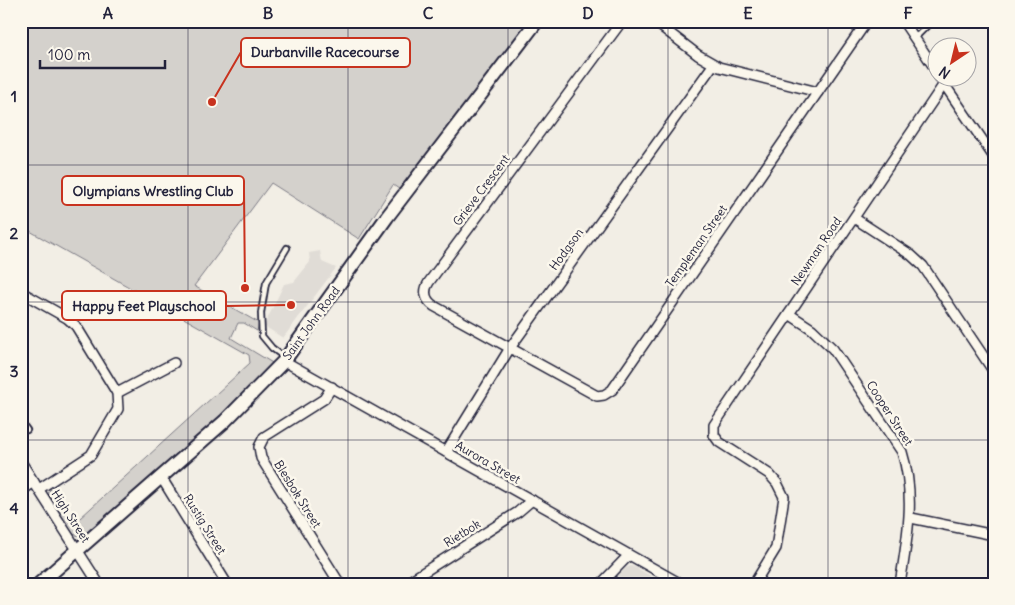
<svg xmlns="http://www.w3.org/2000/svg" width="1015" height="605" font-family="Delius,sans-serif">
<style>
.built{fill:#e0dcd6}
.green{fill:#d4d1cc;stroke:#7b7a84}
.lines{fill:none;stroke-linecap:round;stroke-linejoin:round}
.lane-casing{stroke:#22223b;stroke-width:8}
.street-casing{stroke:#22223b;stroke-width:12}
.secondary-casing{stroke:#22223b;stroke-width:16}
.lane{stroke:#fbf7ec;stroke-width:4.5}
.street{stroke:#fbf7ec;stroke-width:9}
.secondary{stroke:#fbf7ec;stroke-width:12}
.grid{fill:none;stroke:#22223b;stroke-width:1;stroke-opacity:0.55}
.labels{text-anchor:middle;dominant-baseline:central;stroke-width:5;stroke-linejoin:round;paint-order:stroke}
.street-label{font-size:12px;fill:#22223b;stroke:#fbf7ec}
.leader{fill:none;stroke:#c8321e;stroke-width:2}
.callout-dot{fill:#c8321e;stroke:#fbf7ec;stroke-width:2}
.callout{fill:#fbf7ec;stroke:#c8321e;stroke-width:2}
.callout-label{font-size:14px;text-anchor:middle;font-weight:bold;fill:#22223b}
.neatline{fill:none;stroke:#22223b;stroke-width:2}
.grid-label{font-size:16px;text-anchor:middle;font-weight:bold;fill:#22223b}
</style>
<rect width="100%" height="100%" fill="#f2eee5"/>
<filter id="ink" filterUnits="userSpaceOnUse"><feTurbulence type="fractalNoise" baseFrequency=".02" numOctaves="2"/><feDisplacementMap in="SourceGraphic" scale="10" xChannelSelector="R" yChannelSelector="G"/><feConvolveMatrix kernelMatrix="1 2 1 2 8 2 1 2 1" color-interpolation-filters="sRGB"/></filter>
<g filter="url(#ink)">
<g class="built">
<polygon points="320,251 322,262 336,268 283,338 264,326 284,284 294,282 310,262 309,253"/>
<polygon points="631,566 637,568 664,584 610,584 626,568"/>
</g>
<polygon class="green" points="21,21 532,21 402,191 393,185 359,239 271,183 194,286 259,323 257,331 244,323 238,323 231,338 274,364 220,418 82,537 73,534 49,495 50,488 67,517 80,518 250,363 249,355 21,226"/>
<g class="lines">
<g class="lane-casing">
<g id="lane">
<polyline points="968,21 971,24"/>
<polyline points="915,38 932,21"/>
<polyline points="284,357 272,348 262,336 261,313 266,283 287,248"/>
<polyline points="21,422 27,430"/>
</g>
</g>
<g class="street-casing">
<g id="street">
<path d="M622,21L429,282C423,291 425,300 434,306L597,396L604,395L612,390L867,21"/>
<polyline points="654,21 698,55 719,67 818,92"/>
<polyline points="903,21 938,73"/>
<polyline points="940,78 994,157"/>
<polyline points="854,218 911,255 923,266 994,372"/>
<polyline points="21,292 67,318 76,326 117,393 118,409 91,455 39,489"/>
<path d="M789,314L812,329L833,349L902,452C916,497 907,539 900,584"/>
<polyline points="284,361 681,584"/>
<polyline points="332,387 324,399 264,437 259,447 261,458 340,584"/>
<polyline points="117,393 174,363"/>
<polyline points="446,452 510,348 713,65"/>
<polyline points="21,462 99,584"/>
<polyline points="161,477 227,584"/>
<polyline points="21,491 34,482"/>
<polyline points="911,518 994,535"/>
<polyline points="405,584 518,512 532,500"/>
<polyline points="601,584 629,555"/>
<polyline points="754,584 776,548 784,497 777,483 769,474 719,442 714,435 714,425 944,84"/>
</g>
</g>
<g class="secondary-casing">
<polyline id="secondary" points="39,584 225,421 284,361 387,217 537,21"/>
</g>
<use href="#lane" class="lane"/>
<use href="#street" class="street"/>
<use href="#secondary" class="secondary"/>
</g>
</g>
<path class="grid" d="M188,21V584M348,21V584M508,21V584M668,21V584M828,21V584M21,165H994M21,302H994M21,440H994"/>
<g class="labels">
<g class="street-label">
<text transform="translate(481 190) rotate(-53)">Grieve Crescent</text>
<text transform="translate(696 246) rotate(-55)">Templeman Street</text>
<text transform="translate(566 249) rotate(-54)">Hodgson</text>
<text transform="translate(816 251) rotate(-56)">Newman Road</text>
<text transform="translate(311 323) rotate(-54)">Saint John Road</text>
<text transform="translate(890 413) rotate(57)">Cooper Street</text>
<text transform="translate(488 462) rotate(30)">Aurora Street</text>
<text transform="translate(298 494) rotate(58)">Blesbok Street</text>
<text transform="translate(71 516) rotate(57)">High Street</text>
<text transform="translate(205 524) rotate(58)">Rustig Street</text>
<text transform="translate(462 533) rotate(-32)">Rietbok</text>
</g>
</g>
<path class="leader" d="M212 102L241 52M245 288L244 191M291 305L226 306"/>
<g class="callout-dot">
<circle cx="212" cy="102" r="5"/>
<circle cx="245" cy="288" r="5"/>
<circle cx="291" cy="305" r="5"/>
</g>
<g class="callout">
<rect x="241" y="38" width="169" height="29" rx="5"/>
<rect x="62" y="176" width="182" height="29" rx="5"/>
<rect x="62" y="291" width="164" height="29" rx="5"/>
</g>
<g class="callout-label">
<text x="325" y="57">Durbanville Racecourse</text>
<text x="153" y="196">Olympians Wrestling Club</text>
<text x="144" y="311">Happy Feet Playschool</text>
</g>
<rect width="1015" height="605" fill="none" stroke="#fbf7ec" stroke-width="55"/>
<g transform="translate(952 62) rotate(215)"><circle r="24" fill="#fbf7ec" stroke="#a4a2a5"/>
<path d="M0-4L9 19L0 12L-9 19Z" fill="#c8321e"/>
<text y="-8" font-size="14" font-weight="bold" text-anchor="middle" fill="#22223b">N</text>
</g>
<path d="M40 60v8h125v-8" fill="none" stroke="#22223b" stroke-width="2.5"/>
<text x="48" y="60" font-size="15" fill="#22223b" stroke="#fbf7ec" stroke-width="4" paint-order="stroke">100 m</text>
<rect x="28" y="28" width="960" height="550" class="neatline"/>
<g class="grid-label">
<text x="108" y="19">A</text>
<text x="268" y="19">B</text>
<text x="428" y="19">C</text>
<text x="588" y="19">D</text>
<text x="748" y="19">E</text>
<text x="908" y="19">F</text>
<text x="14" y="102">1</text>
<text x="14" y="239">2</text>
<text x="14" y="377">3</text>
<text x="14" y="514">4</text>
</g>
</svg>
